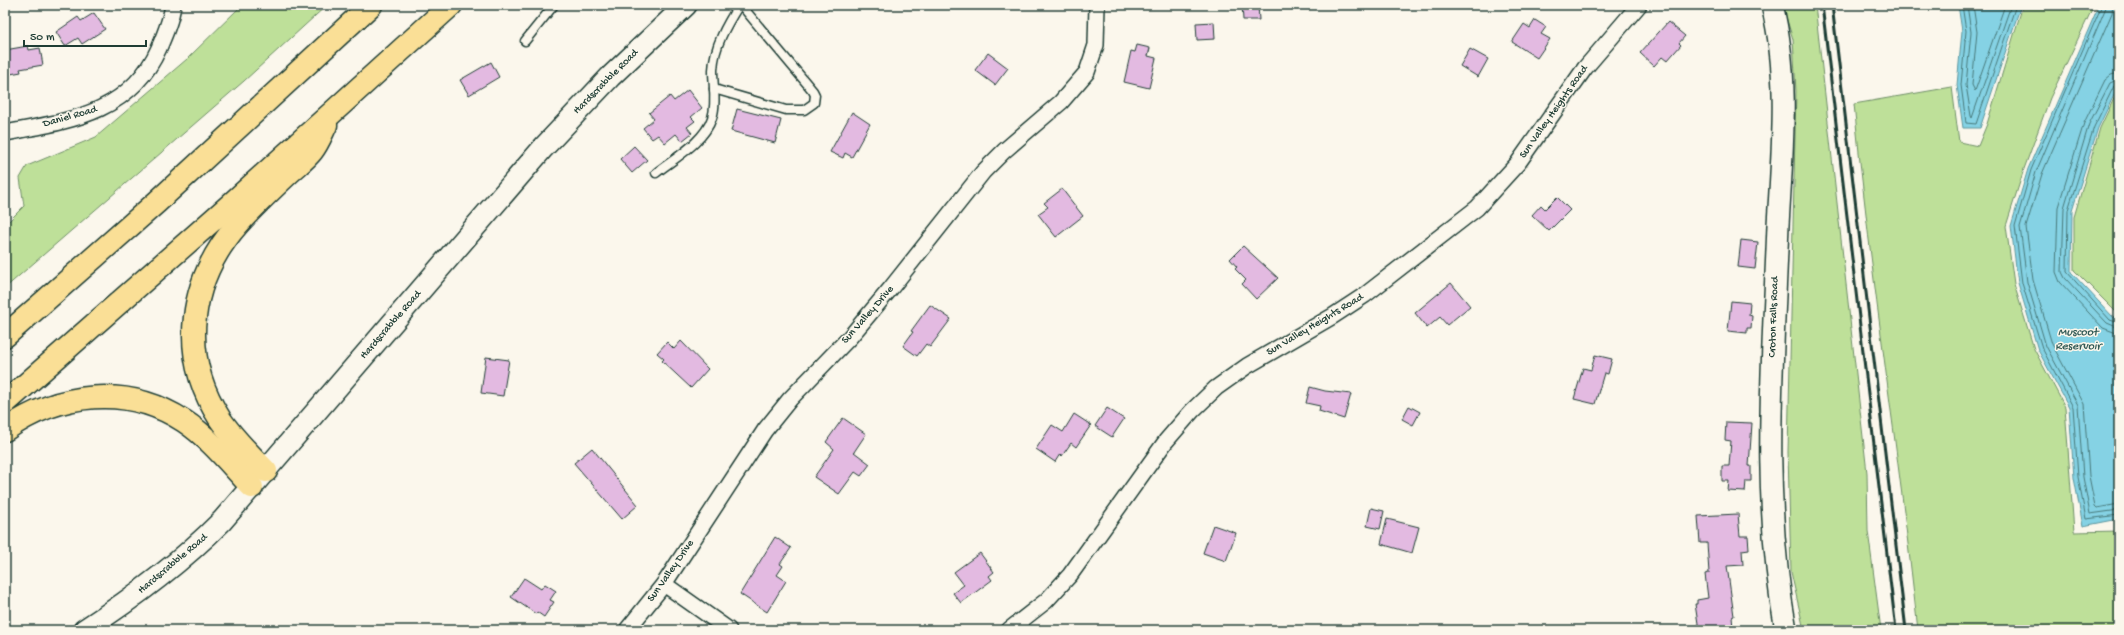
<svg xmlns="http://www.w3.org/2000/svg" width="2124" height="635" font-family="'Gochi Hand',sans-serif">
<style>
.green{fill:#bee099;stroke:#6e8e66}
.water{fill:#85d2e4;stroke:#5c969e}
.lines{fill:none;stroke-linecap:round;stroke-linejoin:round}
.shore{stroke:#48797a;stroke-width:1}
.building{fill:#e3bae1;stroke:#1f3d34}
.lane-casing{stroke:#1f3d34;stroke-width:11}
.street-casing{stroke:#1f3d34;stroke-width:18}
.secondary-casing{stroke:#1f3d34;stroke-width:24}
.highway-casing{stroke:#1f3d34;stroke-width:25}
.lane{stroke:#fbf7ec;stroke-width:8}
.street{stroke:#fbf7ec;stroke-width:15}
.secondary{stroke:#fbf7ec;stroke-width:21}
.highway{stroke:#fadf96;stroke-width:22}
.rail{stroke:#1f3d34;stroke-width:3}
.labels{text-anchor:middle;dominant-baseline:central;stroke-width:3;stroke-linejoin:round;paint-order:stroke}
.street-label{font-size:11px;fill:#1f3d34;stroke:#fbf7ec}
.water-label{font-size:12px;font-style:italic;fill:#335b57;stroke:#fbf7ec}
</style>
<rect width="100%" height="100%" fill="#fbf7ec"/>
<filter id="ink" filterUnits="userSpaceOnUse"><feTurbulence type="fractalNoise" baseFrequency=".025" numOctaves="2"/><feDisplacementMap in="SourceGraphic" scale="8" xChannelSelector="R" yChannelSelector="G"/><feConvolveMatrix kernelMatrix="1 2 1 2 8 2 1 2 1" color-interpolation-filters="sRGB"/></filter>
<g filter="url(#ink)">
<g class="green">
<polygon points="242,5 327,5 244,81 5,288 5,225 24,206 20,178 27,166 96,137 187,59"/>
<polygon points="1782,5 1815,5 1867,473 1868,531 1881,630 1804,630 1791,572 1788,452 1796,91 1793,39"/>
<path d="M2023,5H2094L2050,98L2024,169L2006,226L2014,284L2034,349L2065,407L2074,532L2119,531V630H1918C1899,454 1871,280 1854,104L1952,87L1959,142L1978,146L1987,124Z"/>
<polygon points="2119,88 2119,315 2074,270 2074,217 2100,128"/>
</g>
<g class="water">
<polygon points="1958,5 2021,5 1980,128 1963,128 1957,85 1962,31"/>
<polygon points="2099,5 2119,5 2119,85 2098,128 2072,211 2071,272 2113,317 2119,319 2119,519 2083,526 2074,478 2069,407 2038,350 2018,283 2011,226 2028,169"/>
</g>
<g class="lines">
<g class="shore">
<polyline points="1962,5 1966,31 1961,85 1966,123 1976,124 2016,5"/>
<polyline points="1967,5 1971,32 1966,85 1971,116 1972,118 2011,5"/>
<polyline points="1973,5 1977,32 1972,85 1975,91 2005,5"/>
<polyline points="2102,5 2031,170 2015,226 2022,283 2042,348 2073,407 2078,477 2086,519 2119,515"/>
<polyline points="2107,5 2036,172 2020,227 2027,282 2046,346 2078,405 2083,477 2090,514 2119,510"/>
<polyline points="2113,5 2112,13 2042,174 2026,227 2033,280 2052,344 2084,404 2089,476 2095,506 2097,508 2119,504"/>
<polyline points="2119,73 2111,75 2105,80 2084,123 2058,207 2056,272 2060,282 2103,328 2119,334"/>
<polyline points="2119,79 2110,83 2089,124 2064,208 2062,272 2065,278 2107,323 2119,328"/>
<polyline points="2119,84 2114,86 2094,127 2068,210 2067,272 2110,320 2119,323"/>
</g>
</g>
<g class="building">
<polygon points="1242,5 1258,5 1259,20 1243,20"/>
<polygon points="94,13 105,29 82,44 78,38 65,46 56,32 78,17 81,21"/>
<polygon points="1535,20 1546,27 1541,34 1550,39 1537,58 1512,42 1524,24 1530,28"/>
<polygon points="1214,22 1215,39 1197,40 1196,23"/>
<polygon points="1668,22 1685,36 1679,43 1681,45 1667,61 1662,57 1654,66 1640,53"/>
<polygon points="1137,45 1150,48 1148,56 1156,58 1149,88 1124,82 1131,51 1135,52"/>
<polygon points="28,46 29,50 40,48 43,65 20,69 21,72 5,75 5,50"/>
<polygon points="1470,49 1488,59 1478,77 1460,66"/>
<polygon points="988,53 1008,68 995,85 975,70"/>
<polygon points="491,62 499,77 469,95 460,80"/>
<polygon points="688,90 702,108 691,117 695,121 687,127 692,133 682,141 676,134 665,143 658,135 652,139 643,128 654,119 649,113 670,96 674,101"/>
<polygon points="737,109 781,120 775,143 731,131"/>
<polygon points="852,112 870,124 852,157 845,153 843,158 830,152"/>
<polygon points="634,146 647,160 632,173 620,159"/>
<polygon points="1062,189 1083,216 1056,237 1038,214 1048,207 1044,203"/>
<polygon points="1557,197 1570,210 1549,231 1532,215 1541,205 1545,209"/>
<polygon points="1741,240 1758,242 1755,269 1738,267"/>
<polygon points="1243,246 1278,278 1256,299 1242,284 1246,280 1235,269 1237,267 1230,259"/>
<polygon points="1451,283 1470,306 1447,325 1440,317 1427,328 1415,313"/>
<polygon points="1731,301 1750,303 1749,315 1752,316 1751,328 1747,328 1747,333 1728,331"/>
<polygon points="930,305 951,319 930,347 926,344 917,356 903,346 913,332 911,331"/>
<polygon points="681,341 708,369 691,388 662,361 664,359 657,353 667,342 674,349"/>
<polygon points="1595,355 1612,359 1608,374 1604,373 1595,404 1574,399 1583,368 1591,370"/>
<polygon points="486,357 509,360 503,396 481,393"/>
<polygon points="1310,387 1325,391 1351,394 1344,419 1319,411 1320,406 1306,403"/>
<polygon points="1409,406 1420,412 1413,425 1402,419"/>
<polygon points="1107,408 1124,419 1112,437 1095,426"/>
<polygon points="1074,414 1091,425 1076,447 1071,443 1062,456 1060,454 1055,462 1036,449 1052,425 1063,432"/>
<polygon points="843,418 866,434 854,452 870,464 861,476 855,472 839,494 814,477 834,449 826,442"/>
<polygon points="1726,422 1752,423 1749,466 1751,466 1751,481 1746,481 1745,492 1728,491 1729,481 1722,481 1722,466 1729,466 1731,441 1725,440"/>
<polygon points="592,448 638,505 622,519 574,463"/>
<polygon points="1371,508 1384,511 1380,529 1367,526"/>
<polygon points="1738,514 1740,536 1748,536 1749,549 1742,550 1743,565 1727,566 1734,616 1732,617 1733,628 1699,630 1695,604 1697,604 1697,600 1708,598 1705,574 1709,573 1707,543 1700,543 1698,516"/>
<polygon points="1387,519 1419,527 1412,553 1381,544"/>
<polygon points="1213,525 1236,533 1226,561 1203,553"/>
<polygon points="775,537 791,548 780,564 783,566 777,575 786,581 767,612 740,594"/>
<polygon points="980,553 994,572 989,576 992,580 961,603 953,593 964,585 954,572"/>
<polygon points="524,578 541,589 545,584 556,591 550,600 554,602 544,617 537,612 536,614 511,597"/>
</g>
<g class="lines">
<g class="lane-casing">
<g id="lane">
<polyline points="525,41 554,5"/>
<polyline points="714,89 786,110 804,110 814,103 815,95 813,91 741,5"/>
<path d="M656,173C675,158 704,142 712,118C717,103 713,85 713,70C714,46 727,24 739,5"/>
</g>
</g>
<g class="street-casing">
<g id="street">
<path d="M5,133C68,121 130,114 159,48C165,34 171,20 173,5"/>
<polyline points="664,584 729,630"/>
<polyline points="627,630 664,584 765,430 790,399 850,337 891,288 983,172 1004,151 1061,102 1087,72 1096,45 1097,5"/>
<polyline points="1009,630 1046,601 1070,575 1166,441 1192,411 1216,388 1247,366 1333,316 1365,295 1477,208 1518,163 1585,68 1639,5"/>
</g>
</g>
<g class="secondary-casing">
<g id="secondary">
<path d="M1772,5C1790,77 1782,151 1778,225C1773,360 1761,496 1786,630"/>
<path d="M84,630C134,598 180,563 222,521L543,148L610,77L686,5"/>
</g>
</g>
<g class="highway-casing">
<g id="highway">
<polyline points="5,336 157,202 371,5"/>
<polyline points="5,403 230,205 451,5"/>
<path d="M5,430C59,392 127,384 184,421C210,438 231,465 252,487"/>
<path d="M266,471C250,455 233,438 220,419C178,354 189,280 238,224C254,206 271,190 288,174C295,167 305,160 312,151C318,144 322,133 326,125"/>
</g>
</g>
<use href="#lane" class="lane"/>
<use href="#street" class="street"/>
<use href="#secondary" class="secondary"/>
<use href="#highway" class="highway"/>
<g class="rail">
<polyline points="1822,5 1896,630"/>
<polyline points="1832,5 1906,630"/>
</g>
</g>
</g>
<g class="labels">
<g class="street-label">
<text transform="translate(606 82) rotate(-45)">Hardscrabble Road</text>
<text transform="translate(1554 112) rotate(-55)">Sun Valley Heights Road</text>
<text transform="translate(70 117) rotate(-16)">Daniel Road</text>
<text transform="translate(868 315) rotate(-49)">Sun Valley Drive</text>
<text transform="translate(1774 317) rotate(-88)">Croton Falls Road</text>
<text transform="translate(391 325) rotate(-49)">Hardscrabble Road</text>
<text transform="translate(1315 325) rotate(-31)">Sun Valley Heights Road</text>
<text transform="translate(173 564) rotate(-40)">Hardscrabble Road</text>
<text transform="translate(671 571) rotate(-55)">Sun Valley Drive</text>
</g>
<g class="water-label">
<text x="2078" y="333">Muscoot<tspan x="2078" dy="14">Reservoir</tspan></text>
</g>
</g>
<rect width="2124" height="635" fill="none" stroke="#fbf7ec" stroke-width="20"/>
<rect x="10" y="10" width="2104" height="615" fill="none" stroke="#1f3d34" stroke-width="1.5" filter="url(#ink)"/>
<path d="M24 40v6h122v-6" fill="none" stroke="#1f3d34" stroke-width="2"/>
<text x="30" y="40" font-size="12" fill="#1f3d34" stroke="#fbf7ec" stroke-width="3" paint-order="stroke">50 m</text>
</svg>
